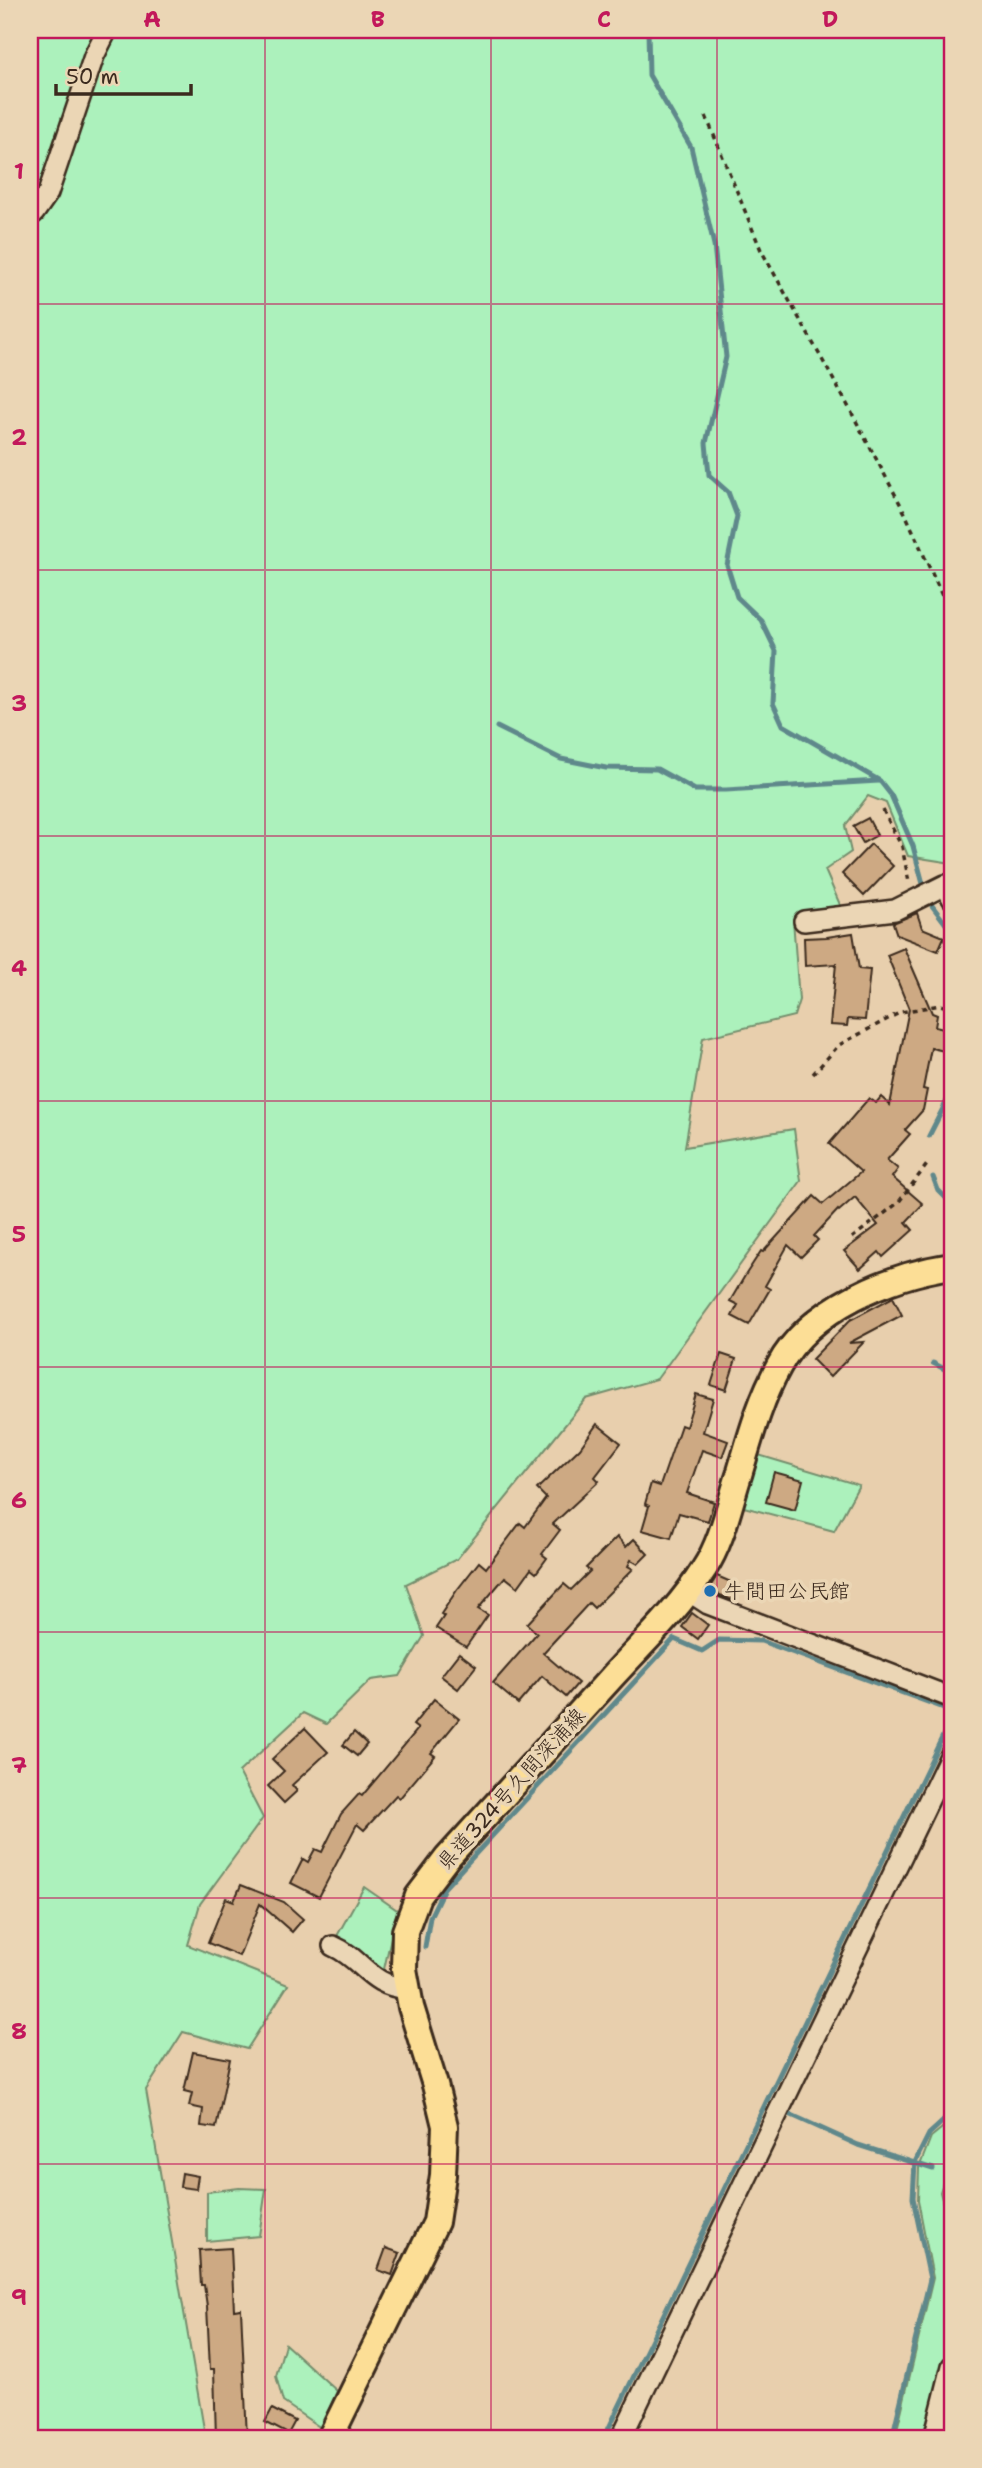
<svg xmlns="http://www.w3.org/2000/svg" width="982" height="2468" font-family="'Shantell Sans','Klee One',sans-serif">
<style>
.green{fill:#acf1bc;stroke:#748e6d;stroke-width:2}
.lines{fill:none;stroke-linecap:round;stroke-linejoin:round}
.stream{stroke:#5f888b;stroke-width:5}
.building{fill:#cda983;stroke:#3b2a1e;stroke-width:2}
.minor-casing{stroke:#3b2a1e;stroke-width:24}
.major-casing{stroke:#3b2a1e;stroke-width:30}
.path{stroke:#3b2a1e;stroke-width:3.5;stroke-dasharray:5 5;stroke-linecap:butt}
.minor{stroke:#ebd6b5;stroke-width:19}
.major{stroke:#fcde96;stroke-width:24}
.grid{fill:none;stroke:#c2185b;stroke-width:2;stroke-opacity:0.55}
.poi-dot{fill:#1f6fb2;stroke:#ebd6b5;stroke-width:2.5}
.labels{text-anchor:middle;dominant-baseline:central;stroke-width:7;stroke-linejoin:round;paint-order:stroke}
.poi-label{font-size:21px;fill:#3b2a1e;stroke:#ebd6b5;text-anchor:start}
.street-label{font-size:21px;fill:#3b2a1e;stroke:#ebd6b5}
.neatline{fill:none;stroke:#c2185b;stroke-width:2.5}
.grid-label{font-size:23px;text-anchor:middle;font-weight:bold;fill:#c2185b}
</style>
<rect width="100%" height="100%" fill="#e8cfad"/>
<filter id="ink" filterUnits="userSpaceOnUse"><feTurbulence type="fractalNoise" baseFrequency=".0143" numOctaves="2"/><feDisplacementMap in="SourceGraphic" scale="14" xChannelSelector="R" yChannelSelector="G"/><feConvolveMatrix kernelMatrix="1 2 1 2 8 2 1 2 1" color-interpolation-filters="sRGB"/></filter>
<g filter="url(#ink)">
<g class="green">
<polygon points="30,30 952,30 952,863 908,856 886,803 868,796 845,826 851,852 825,870 841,907 793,919 799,1000 794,1016 703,1038 685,1147 794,1129 801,1181 657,1379 586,1399 457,1559 406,1584 424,1636 400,1676 371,1680 326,1724 303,1713 239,1772 263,1818 200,1904 188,1945 288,1985 247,2049 183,2032 146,2090 204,2429 204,2438 30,2438"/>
<polygon points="755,1454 859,1485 834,1531 740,1506"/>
<polygon points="364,1887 397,1910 383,1974 337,1936"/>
<polygon points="952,2120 952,2155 940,2192 948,2223 952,2224 952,2438 895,2438 933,2278 918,2200 919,2168 931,2137"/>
<polygon points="239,2188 266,2189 259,2236 207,2241 207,2192"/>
<polygon points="285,2344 337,2391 321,2428 283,2402 276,2376"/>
</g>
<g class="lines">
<g class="stream">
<polyline points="648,30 649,75 691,147 714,245 726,357 706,443 709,475 728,492 737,516 727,565 737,597 761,620 776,651 773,703 783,725 880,781 891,795 913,846 927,899 952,932"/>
<polyline points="497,727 561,759 606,768 657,769 695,790 726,790 879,781"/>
<polyline points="929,1136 952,1091"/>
<polyline points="933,1177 938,1190 952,1204"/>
<polyline points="933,1363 952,1373"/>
<polyline points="425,1947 430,1917 444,1888 674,1639 702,1651 719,1640 761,1641 952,1711"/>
<polyline points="785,2112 858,2145 933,2169"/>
<polyline points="604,2438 952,1717"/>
<polyline points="892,2438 930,2279 913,2198 915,2162 929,2134 952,2113"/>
</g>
</g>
<g class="building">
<polygon points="868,818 877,835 863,843 853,826"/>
<polygon points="871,844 893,866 864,896 842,874"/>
<polygon points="917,913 922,928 944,937 938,951 897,935 893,923"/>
<polygon points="853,933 859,969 870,970 865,1020 848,1019 847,1026 830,1025 836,964 805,966 804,938 827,937"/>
<polygon points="904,948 932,1013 937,1015 935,1027 952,1031 949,1052 931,1048 923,1089 927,1090 923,1110 905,1130 910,1134 887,1160 898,1169 892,1177 923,1204 906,1222 913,1230 883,1257 879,1252 860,1269 844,1251 878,1225 855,1197 839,1211 838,1210 814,1236 818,1240 801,1257 788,1245 765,1286 770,1289 749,1325 732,1316 738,1305 730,1301 746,1274 761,1251 763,1252 814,1196 823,1204 861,1172 829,1144 869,1098 876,1103 881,1097 890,1105 909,1009 887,955"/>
<polygon points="893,1297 902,1315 849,1343 864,1342 830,1377 812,1359 850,1320"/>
<polygon points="721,1354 736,1359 726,1390 711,1385"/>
<polygon points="696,1394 713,1399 703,1432 728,1441 722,1457 702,1450 687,1493 714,1502 708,1521 679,1513 671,1538 642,1530 649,1506 645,1504 651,1483 660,1486 681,1425 686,1427"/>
<polygon points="597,1424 621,1443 595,1477 599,1481 553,1524 560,1530 542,1554 547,1558 536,1573 531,1569 518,1587 505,1577 478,1609 488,1615 466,1647 436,1628 444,1616 441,1614 457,1590 479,1562 486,1568 520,1523 525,1527 546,1498 537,1489 580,1448"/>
<polygon points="774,1472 803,1480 795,1510 766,1502"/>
<polygon points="617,1537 626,1547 634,1539 648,1554 638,1564 631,1560 628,1566 633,1569 594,1608 589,1603 543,1653 578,1683 566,1697 542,1676 518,1704 493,1683 537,1633 527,1624 564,1584 571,1590 590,1571 586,1568"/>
<polygon points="717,1576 738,1585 732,1600 708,1590"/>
<polygon points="692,1613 708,1625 698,1639 682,1627"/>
<polygon points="459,1653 476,1666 458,1689 441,1676"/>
<polygon points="434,1699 459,1719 431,1753 435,1756 400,1798 396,1795 364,1830 357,1824 319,1897 291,1883 303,1859 308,1862 315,1849 322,1852 341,1814 359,1794 362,1796 418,1729 413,1725"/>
<polygon points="305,1728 328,1752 292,1785 297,1791 284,1803 268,1786 284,1771 272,1759"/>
<polygon points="354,1732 367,1744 357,1756 343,1745"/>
<polygon points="241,1885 284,1902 303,1919 292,1932 260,1904 239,1956 208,1943 226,1898 234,1901"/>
<polygon points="193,2052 230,2059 216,2128 201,2126 203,2109 189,2106 192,2093 184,2091"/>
<polygon points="182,2173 198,2176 196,2189 180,2187"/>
<polygon points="231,2248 234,2310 241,2309 247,2438 216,2438 214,2369 210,2369 207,2306 204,2285 201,2285 199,2250"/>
<polygon points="386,2248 400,2253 392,2275 378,2270"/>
<polygon points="272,2409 295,2421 288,2434 265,2422"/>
</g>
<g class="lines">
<g class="minor-casing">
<g id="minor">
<polyline points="30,214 34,213 48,193 94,56 107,30"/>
<polyline points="804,921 895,910 945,885 952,898"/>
<polyline points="688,1591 708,1604 952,1698"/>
<path d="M333,1946C363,1959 369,1986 408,1989"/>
<polyline points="621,2438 952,1752"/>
<polyline points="934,2438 952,2366"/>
</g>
</g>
<g class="major-casing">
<path id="major" d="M330,2438L436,2222L443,2175L445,2126L435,2085L411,2007L404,1969L405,1931L418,1896L447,1858C502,1798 557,1738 611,1678C643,1643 679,1609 704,1569C722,1542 729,1506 739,1475C750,1438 760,1400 779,1366C810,1308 890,1275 952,1266"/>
</g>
<g class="path">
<polyline points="706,116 761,250 847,404 905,513 943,598 952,633"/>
<polyline points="883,810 902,847 909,882"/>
<polyline points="813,1074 839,1045 901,1012 940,1005 952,1008"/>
<polyline points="852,1238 898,1203 929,1162"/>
</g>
<use href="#minor" class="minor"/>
<use href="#major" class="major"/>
</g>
</g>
<path class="grid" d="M265,30V2438M491,30V2438M717,30V2438M30,304H952M30,570H952M30,836H952M30,1101H952M30,1367H952M30,1632H952M30,1898H952M30,2164H952"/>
<circle class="poi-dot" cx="710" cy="1591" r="7"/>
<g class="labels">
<g class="poi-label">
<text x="724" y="1591">牛間田公民館</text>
</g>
<g class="street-label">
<text transform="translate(511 1789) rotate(-48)">県道324号久間深浦線</text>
</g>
</g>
<rect width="982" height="2468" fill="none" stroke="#ebd6b5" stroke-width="77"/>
<path d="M56 84v10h135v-10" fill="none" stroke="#3b2a1e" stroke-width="3.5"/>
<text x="66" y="84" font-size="21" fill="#3b2a1e" stroke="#ebd6b5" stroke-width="5" paint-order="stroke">50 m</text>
<rect x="38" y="38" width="906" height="2392" class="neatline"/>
<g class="grid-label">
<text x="152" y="27">A</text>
<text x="378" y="27">B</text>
<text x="604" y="27">C</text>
<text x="830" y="27">D</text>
<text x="19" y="179">1</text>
<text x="19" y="445">2</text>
<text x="19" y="711">3</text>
<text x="19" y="976">4</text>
<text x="19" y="1242">5</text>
<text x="19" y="1508">6</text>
<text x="19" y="1773">7</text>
<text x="19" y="2039">8</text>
<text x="19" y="2305">9</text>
</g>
</svg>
